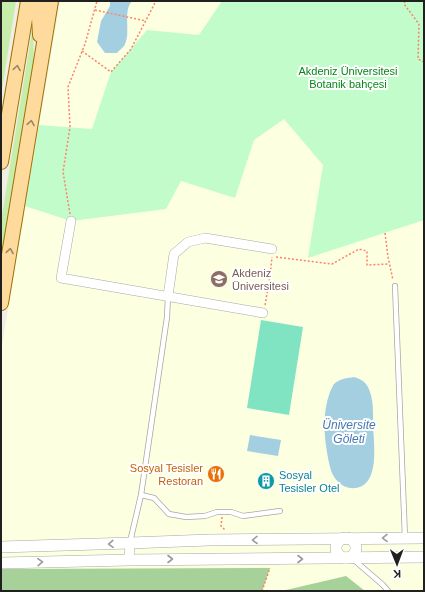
<svg xmlns="http://www.w3.org/2000/svg" width="425" height="592" font-family="Helvetica,sans-serif">
<style>
.education{fill:#fdffe1}
.grass{fill:#c7edaa}
.forest{fill:#a6d299}
.park{fill:#c2fcca}
.pitch{fill:#80e4c3}
.water{fill:#a4cfe1}
.lines{fill:none;stroke-linecap:round;stroke-linejoin:round}
.service-casing{stroke:#a7a7a7;stroke-width:6}
.minor-casing{stroke:#a7a7a7;stroke-width:10}
.tertiary-casing{stroke:#a7a7a7;stroke-width:12}
.primary-casing{stroke:#9c7100;stroke-width:16}
.path{stroke:#ff8169;stroke-width:1.5;stroke-dasharray:2 2;stroke-linecap:butt}
.service{stroke:#fff;stroke-width:4.5}
.minor{stroke:#fff;stroke-width:9}
.tertiary{stroke:#fff;stroke-width:11}
.primary{stroke:#ffda9d;stroke-width:14}
.oneway{stroke:#9b8665}
.oneway2{stroke:#9b9b9b}
.labels{text-anchor:middle;dominant-baseline:central;stroke-width:4;stroke-linejoin:round;paint-order:stroke}
.park-label{font-size:11px;fill:#068618;stroke:#fff}
.education-label{font-size:11px;fill:#785e54;stroke:#fff;text-anchor:start}
.food-label{font-size:11px;fill:#c56008;stroke:#fff;text-anchor:end}
.culture-label{font-size:11px;fill:#0d838f;stroke:#fff;text-anchor:start}
.water-label{font-size:12px;font-style:italic;fill:#4678b6;stroke:#fff}
</style>
<rect width="100%" height="100%" fill="#f1eee6"/>
<polygon class="education" points="60,1 424,1 424,591 1,591 1,351"/>
<g class="grass">
<polygon points="1,1 16,1 1,96"/>
<polygon points="33,25 34,65 1,261 1,221"/>
</g>
<g class="forest">
<polygon points="270,568 262,591 1,591 1,569"/>
<polygon points="346,576 365,591 285,591 286,590"/>
</g>
<polygon class="park" points="222,1 424,1 424,220 308,258 323,165 284,119 254,140 235,198 181,181 166,209 71,221 25,206 39,125 92,129 111,72 147,30 199,35"/>
<polygon class="pitch" points="261,320 303,327 289,415 247,408"/>
<g class="water">
<path d="M110,1H132C122,12 132,33 124,46C122,48 119,51 117,53H105L97,42L101,21L110,6Z"/>
<path d="M354,377C360,379 365,381 368,387C374,399 373,414 373,426C374,445 381,491 350,488C342,487 335,480 332,473C330,468 329,463 328,458C324,437 322,413 330,392C331,390 332,387 334,384C339,379 347,378 354,377Z"/>
<polygon points="250,435 281,440 278,456 247,451"/>
</g>
<g class="lines">
<g class="service-casing">
<g id="service">
<polyline points="395,286 405,538"/>
<polyline points="141,495 154,498 169,514 186,517 205,516 217,512 231,512 243,516 280,511"/>
<polyline points="130,542 141,495 167,317 168,296"/>
<polyline points="354,560 383,585 388,591"/>
</g>
</g>
<g class="minor-casing">
<g id="minor">
<polyline points="71,221 61,278 263,313"/>
<polyline points="168,296 174,254 188,242 205,238 272,249"/>
<polyline points="129,560 130,543"/>
</g>
</g>
<g class="tertiary-casing">
<g id="tertiary">
<circle cx="346" cy="548" r="10"/>
<polyline points="1,547 130,543 209,540 424,538"/>
<polyline points="1,563 129,560 424,557"/>
</g>
</g>
<g class="primary-casing">
<g id="primary">
<polyline points="38,1 40,35"/>
<polyline points="1,162 28,1"/>
<polyline points="1,303 51,1"/>
</g>
</g>
<g class="path">
<polyline points="405,1 404,4 419,24 418,59 424,62"/>
<polyline points="95,10 146,21"/>
<polyline points="82,51 111,72 131,49 156,1"/>
<polyline points="70,214 63,172 70,127 68,87 85,44 97,1"/>
<polyline points="385,233 388,257 393,280"/>
<polyline points="276,257 332,264 359,249 367,251 367,265 389,264"/>
<polyline points="265,305 270,277 272,257"/>
<polyline points="222,517 221,526 225,530"/>
<polyline points="262,591 270,568"/>
</g>
<use href="#service" class="service"/>
<use href="#minor" class="minor"/>
<use href="#tertiary" class="tertiary"/>
<use href="#primary" class="primary"/>
</g>
<defs><path id="oneway-chevron" d="M-2-3.5L2.5 0L-2 3.5" fill="none" stroke-width="1.6" stroke-linecap="round" stroke-linejoin="round"/></defs>
<g class="oneway">
<use href="#oneway-chevron" transform="translate(17 68) rotate(-81)"/>
<use href="#oneway-chevron" transform="translate(31 123) rotate(-81)"/>
<use href="#oneway-chevron" transform="translate(10 251) rotate(-81)"/>
</g>
<g class="oneway2">
<use href="#oneway-chevron" transform="translate(385 538) rotate(179)"/>
<use href="#oneway-chevron" transform="translate(255 540) rotate(179)"/>
<use href="#oneway-chevron" transform="translate(111 544) rotate(178)"/>
<use href="#oneway-chevron" transform="translate(170 559)"/>
<use href="#oneway-chevron" transform="translate(300 559)"/>
<use href="#oneway-chevron" transform="translate(40 562) rotate(-2)"/>
</g>
<defs>
<g id="university-disc" transform="scale(0.9)"><circle r="9.5" fill="#8d6e63" stroke="#fff"/><path d="M0-5L7-2L0 1L-7-2ZM-4 1L0 2.5L4 1V4Q0 6-4 4Z" fill="#fff"/></g>
<g id="restaurant-disc" transform="scale(0.9)"><circle r="9.5" fill="#e8710a" stroke="#fff"/><path d="M-5-6h1v4h1v-4h1v4h1v-4h1v5L-1.5 .5V6h-2V.5L-5-1ZM5-6V6H3V1.5H1.5Q1.5-4 5-6Z" fill="#fff"/></g>
<g id="building-disc" transform="scale(0.9)"><circle r="9.5" fill="#0f9aa8" stroke="#fff"/><path d="M-4-6H4V6H1V3H-1V6H-4ZM-2.5-4.3h1.7v1.8h-1.7ZM.8-4.3h1.7v1.8H.8ZM-2.5-1h1.7V.8h-1.7ZM.8-1h1.7V.8H.8Z" fill="#fff"/></g>
</defs>
<g fill-rule="evenodd">
<use href="#university-disc" x="219" y="279"/>
<use href="#restaurant-disc" x="216" y="474"/>
<use href="#building-disc" x="266" y="481"/>
</g>
<g class="labels">
<g class="park-label">
<text x="348" y="71">Akdeniz Üniversitesi<tspan x="348" dy="13">Botanik bahçesi</tspan></text>
</g>
<g class="education-label">
<text x="232" y="273">Akdeniz<tspan x="232" dy="13">Üniversitesi</tspan></text>
</g>
<g class="food-label">
<text x="203" y="468">Sosyal Tesisler<tspan x="203" dy="13">Restoran</tspan></text>
</g>
<g class="culture-label">
<text x="279" y="475">Sosyal<tspan x="279" dy="13">Tesisler Otel</tspan></text>
</g>
<g class="water-label">
<text x="349" y="425">Üniversite<tspan x="349" dy="14">Göleti</tspan></text>
</g>
</g>
<rect width="425" height="592" fill="none" stroke="#202020" stroke-width="4"/>
<g transform="translate(397 564) rotate(179)" stroke="#ffffff" stroke-width="3" paint-order="stroke">
<path d="M0-3L7 15L0 10L-7 15Z" fill="#202020"/>
<text y="-6" font-size="11" font-weight="bold" text-anchor="middle" fill="#202020">K</text>
</g>
</svg>
